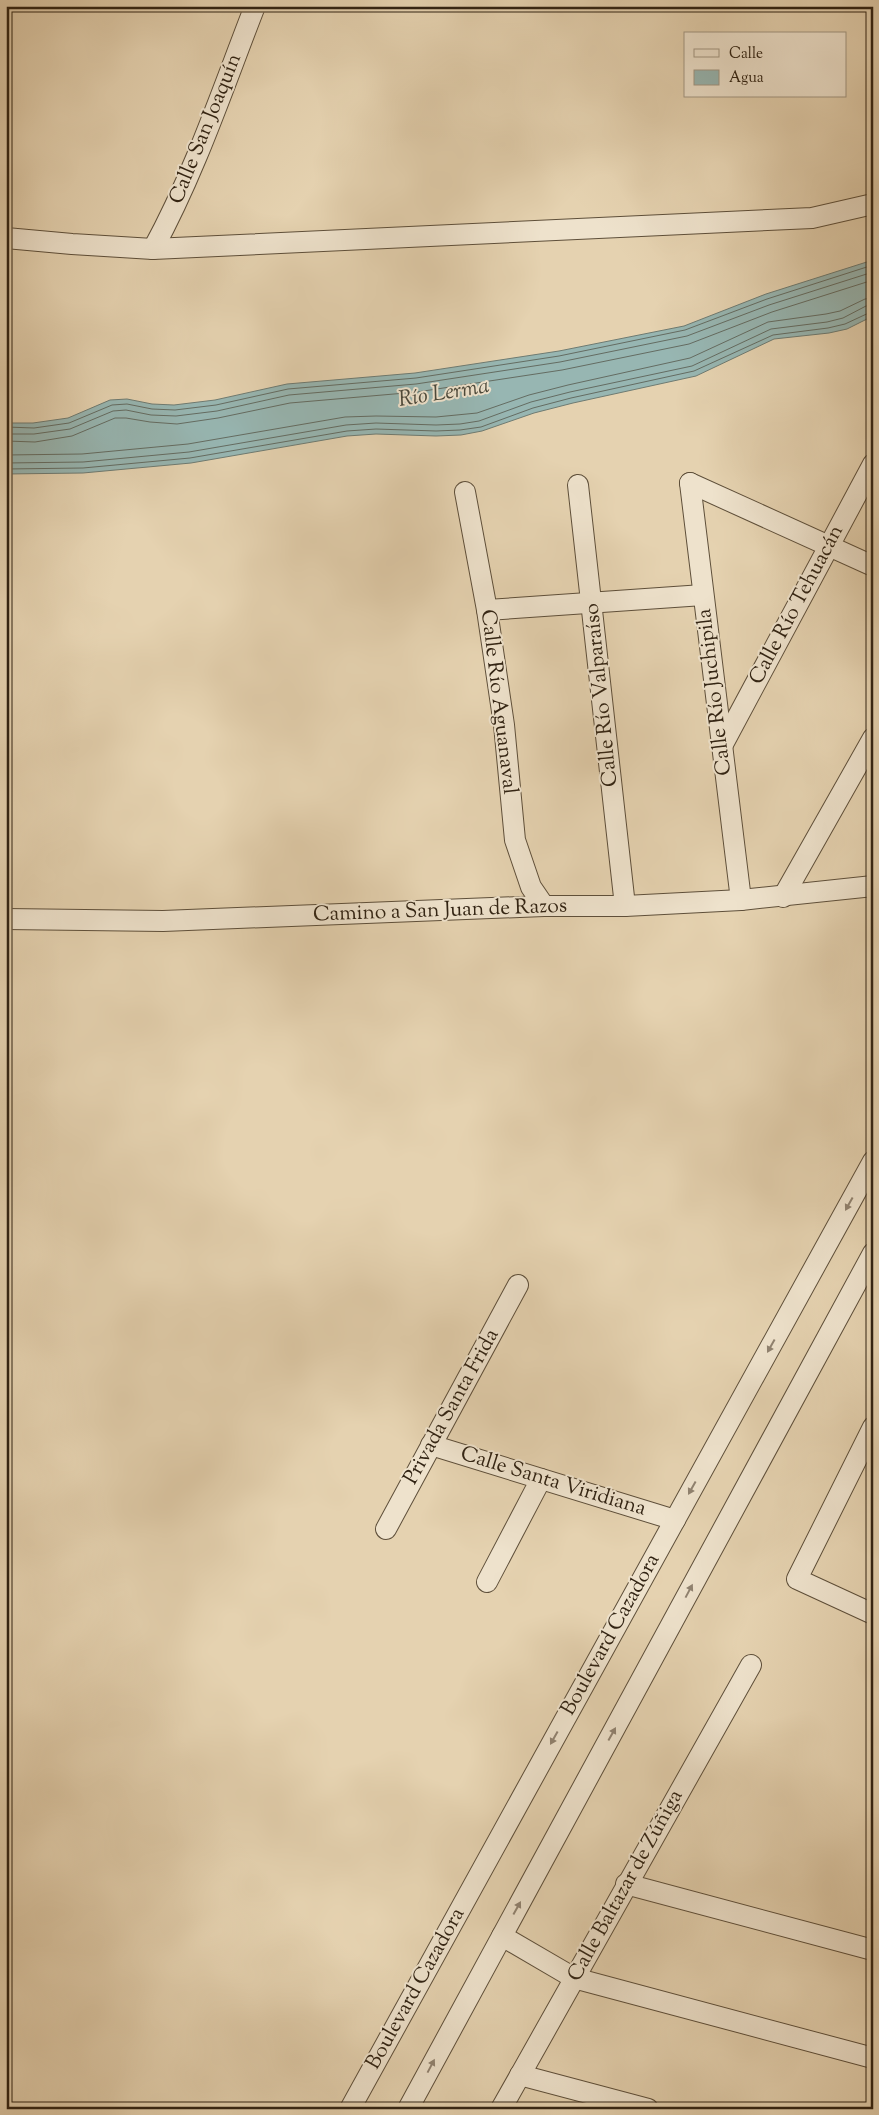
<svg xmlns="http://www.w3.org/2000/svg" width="879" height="2115" font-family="'Sorts Mill Goudy',serif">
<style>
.water{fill:#97b6b2;stroke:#6e7b72}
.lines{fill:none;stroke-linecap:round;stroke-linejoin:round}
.shore{stroke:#646c62;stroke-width:1}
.minor-casing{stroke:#5e4f3a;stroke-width:22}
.minor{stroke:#eee2cc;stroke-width:20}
.oneway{fill:#908270}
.labels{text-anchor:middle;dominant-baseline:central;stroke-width:4;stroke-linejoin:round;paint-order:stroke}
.street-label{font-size:21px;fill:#312313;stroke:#eee2cc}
.water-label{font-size:22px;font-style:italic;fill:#4a483b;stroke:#eee2cc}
</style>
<rect width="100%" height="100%" fill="#e5d2b0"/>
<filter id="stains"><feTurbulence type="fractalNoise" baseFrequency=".004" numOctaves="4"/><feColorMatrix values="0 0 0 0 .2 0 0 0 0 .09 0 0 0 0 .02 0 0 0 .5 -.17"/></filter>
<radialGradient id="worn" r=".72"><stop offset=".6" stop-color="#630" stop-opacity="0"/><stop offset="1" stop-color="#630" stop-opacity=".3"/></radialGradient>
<polygon class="water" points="873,260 873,316 847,329 829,333 774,339 696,376 573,403 534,413 482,431 461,435 436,436 376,434 347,436 191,463 83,473 6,474 6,423 33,423 68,418 110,400 127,399 152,404 174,405 215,400 287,384 415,373 559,351 684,326 766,294"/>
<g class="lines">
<g class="shore">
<polyline points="6,427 34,428 69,423 112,405 127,404 152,409 175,410 216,405 288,389 416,378 559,356 685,330 767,299 873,265"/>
<polyline points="6,434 34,434 70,429 113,411 126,410 151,415 176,416 217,411 289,395 416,384 560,362 687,336 769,305 873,272"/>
<polyline points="6,441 35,442 72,436 115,418 126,418 150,422 177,424 218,418 290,403 417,392 562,370 689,344 772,312 873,280"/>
<polyline points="6,455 82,454 188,444 345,417 376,416 436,417 477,413 529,395 568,385 690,358 768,322 826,314 840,311 865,299 873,298"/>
<polyline points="6,463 83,462 189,452 346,425 376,423 436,425 460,424 479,421 531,402 570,392 692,366 771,329 827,322 843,318 866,306 873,305"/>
<polyline points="6,469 83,468 190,458 347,431 376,429 436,431 460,430 481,427 533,408 571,398 694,371 773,335 828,328 845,324 873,311"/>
</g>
<g class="minor-casing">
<g id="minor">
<polyline points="6,238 72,244 153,249 812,218 873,204"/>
<path d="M153,249C195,172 223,88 255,6"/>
<polyline points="690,483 741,900"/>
<polyline points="690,483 873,566"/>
<polyline points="578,485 625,906"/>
<polyline points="465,492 487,610 504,725 515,840 531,887 544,906"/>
<polyline points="487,610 703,595"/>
<polyline points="722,746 873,464"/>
<polyline points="783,897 873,738"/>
<polyline points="6,919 163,921 544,906 625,906 741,900 873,886"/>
<polyline points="873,1427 797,1579 873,1614"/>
<polyline points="431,1445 675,1520"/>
<polyline points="386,1529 518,1285"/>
<polyline points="487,1582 541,1479"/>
<polyline points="626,1884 873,1950"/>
<polyline points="502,1936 574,1978 873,2058"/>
<polyline points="520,2075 648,2109"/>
<polyline points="350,2109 873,1161"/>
<polyline points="408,2109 873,1253"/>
<polyline points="501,2109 751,1665"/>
</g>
</g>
<use href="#minor" class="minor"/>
</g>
<defs><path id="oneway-solid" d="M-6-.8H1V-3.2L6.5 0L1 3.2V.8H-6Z" transform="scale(1.25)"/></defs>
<g class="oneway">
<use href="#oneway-solid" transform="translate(849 1204) rotate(119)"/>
<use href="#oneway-solid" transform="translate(771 1346) rotate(119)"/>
<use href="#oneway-solid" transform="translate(692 1488) rotate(119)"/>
<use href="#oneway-solid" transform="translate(689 1591) rotate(-62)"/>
<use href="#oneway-solid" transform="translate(612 1734) rotate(-61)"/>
<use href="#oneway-solid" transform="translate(554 1738) rotate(119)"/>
<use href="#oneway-solid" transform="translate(517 1908) rotate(-61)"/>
<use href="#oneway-solid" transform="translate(431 2066) rotate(-62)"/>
</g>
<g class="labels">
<g class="street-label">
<text transform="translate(206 129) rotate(-68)">Calle San Joaquín</text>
<text transform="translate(797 605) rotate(-62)">Calle Río Tehuacán</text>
<text transform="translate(715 692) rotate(-97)">Calle Río Juchipila</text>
<text transform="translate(602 695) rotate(-96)">Calle Río Valparaíso</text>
<text transform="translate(498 702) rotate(83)">Calle Río Aguanaval</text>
<text transform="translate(440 911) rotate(-2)">Camino a San Juan de Razos</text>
<text transform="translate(452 1407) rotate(-61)">Privada Santa Frida</text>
<text transform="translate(553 1482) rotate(17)">Calle Santa Viridiana</text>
<text transform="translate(611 1635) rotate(-61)">Boulevard Cazadora</text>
<text transform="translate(626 1886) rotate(-61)">Calle Baltazar de Zúñiga</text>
<text transform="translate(416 1989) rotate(-61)">Boulevard Cazadora</text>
</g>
<g class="water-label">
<text transform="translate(444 394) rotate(-9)">Río Lerma</text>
</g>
</g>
<rect width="879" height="2115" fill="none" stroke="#e5d2b0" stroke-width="25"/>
<rect x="8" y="8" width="864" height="2100" fill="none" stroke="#312313" stroke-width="2.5"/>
<rect x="12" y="12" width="854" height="2090" fill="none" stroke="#312313"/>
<rect x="684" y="32" width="162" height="65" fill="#eee2cc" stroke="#a29682"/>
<rect x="694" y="49" width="25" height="8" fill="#eee2cc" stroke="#a29682"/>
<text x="729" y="58" font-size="15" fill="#312313">Calle</text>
<rect x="694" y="70" width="25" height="15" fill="#97b6b2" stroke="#a29682"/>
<text x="729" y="82" font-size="15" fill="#312313">Agua</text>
<rect width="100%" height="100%" filter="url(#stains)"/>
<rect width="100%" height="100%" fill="url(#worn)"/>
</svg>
